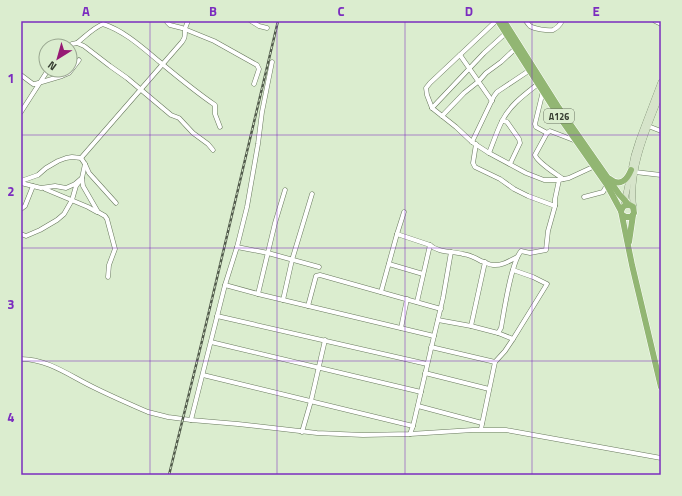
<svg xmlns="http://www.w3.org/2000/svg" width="682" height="496" font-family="'Titillium Web',sans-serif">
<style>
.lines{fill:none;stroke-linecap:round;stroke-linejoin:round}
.minor-casing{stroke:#69795e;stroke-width:5}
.secondary-casing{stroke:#69795e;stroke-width:6}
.trunk-casing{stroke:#fff;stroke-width:7}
.minor{stroke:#fff;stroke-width:4}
.secondary{stroke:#d6e4ca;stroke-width:5.5}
.trunk{stroke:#92b673;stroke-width:6}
.rail-casing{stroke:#515a4b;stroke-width:2.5}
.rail{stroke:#dbedcf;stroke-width:1;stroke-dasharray:3;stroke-linecap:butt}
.grid{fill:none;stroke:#7b2cbf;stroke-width:1;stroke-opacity:0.55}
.labels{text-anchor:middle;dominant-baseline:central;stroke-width:4;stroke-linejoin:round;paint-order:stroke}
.shield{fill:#dbedcf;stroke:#687261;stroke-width:1}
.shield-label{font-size:9px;font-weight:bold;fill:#373e32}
.neatline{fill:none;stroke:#7b2cbf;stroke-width:1.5}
.grid-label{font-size:13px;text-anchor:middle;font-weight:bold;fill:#7b2cbf}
</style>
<rect width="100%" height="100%" fill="#dbedcf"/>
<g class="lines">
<g class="minor-casing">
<g id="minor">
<polyline points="167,21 167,22 170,25 182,28 214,41 257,65 259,69 254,84"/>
<polyline points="251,21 259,26 267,28"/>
<path d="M526,21C528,24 528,24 530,26C535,29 547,31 553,30C557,28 560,25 562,21"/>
<polyline points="655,21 661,24"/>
<polyline points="506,33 484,53 432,108 456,127 472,142 489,153 526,173 544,180 559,180 569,178 595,166"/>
<path d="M77,43C86,36 93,28 103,24C125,31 144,49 161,63C179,78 196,92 215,105V114L220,127"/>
<polyline points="69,46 72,44 77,43 84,46 110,66 127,78 171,115 179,118 193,133 208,144 213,150"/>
<polyline points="460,55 492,101"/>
<polyline points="21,75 33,84 35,84 62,76 69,73 79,60"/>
<polyline points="543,91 535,124 536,127 547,133 550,131 576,141"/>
<polyline points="432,108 427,95 426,88 430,83 496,21"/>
<polyline points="21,112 48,70"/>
<polyline points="442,116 464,93 479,81 486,73 501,62 516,48"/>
<polyline points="502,121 504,121 507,122 519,139 520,143 510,164"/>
<polyline points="648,126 661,131"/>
<path d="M547,133L535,155C538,163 555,173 563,179"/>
<polyline points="472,142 494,96 497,92 530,70"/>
<polyline points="476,144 473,163 475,167 500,179 514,189 528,196 555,206"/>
<path d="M489,153C493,143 497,131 502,121C510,105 524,95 538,84"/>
<path d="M81,158L182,42C185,38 185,36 185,30C185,27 187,24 188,21"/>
<polyline points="85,164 89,173 116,203"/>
<polyline points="635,172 661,175"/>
<polyline points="21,181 38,175 46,168 58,161 66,158 72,157 81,158 85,164 82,178 83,186 98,212 105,216 107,219 115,249 109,265 108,277"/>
<polyline points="21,183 41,188 55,186 66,188 75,184 82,178 76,186 72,200 64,214 57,220 40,230 26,236 21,234"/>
<polyline points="45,189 88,207 97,212"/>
<polyline points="584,197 603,192 607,185"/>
<polyline points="21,209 25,206 33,186"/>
<path d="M397,234L430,245C439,253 452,251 463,254C470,255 476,258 481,261C485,262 489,265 493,265C502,266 509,261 517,257"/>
<polyline points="237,247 268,253 319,267"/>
<polyline points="389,264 423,274"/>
<polyline points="225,285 258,294 434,336"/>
<polyline points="381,292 397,234 404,212"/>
<polyline points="258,294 275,223 285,190"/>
<polyline points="283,300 292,260 312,194"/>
<polyline points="417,302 430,245"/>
<polyline points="308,306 316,276 320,275 441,309"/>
<polyline points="217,316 427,364"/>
<polyline points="438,320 471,326 498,333"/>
<polyline points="471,326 485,262"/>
<polyline points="401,328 407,299"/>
<polyline points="513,339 547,284 533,277 513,270"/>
<polyline points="211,342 421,392"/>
<polyline points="431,347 495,362"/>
<path d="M21,359C48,359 70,376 93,387C109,395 125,402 141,409L148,412L168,417L191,420L238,424L317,433L363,435L410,434L473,430H506L661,458"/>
<polyline points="425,373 489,389"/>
<polyline points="203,375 413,426"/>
<polyline points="418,406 482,423"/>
<polyline points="191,420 225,285 237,247 247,207 258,144 262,112 272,62"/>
<path d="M481,429L495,362L505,351L513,339L498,333L501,328C504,311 511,263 521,251L530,253L546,250L548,231L555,206V199L559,180"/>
<polyline points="302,432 311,401 325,340"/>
<polyline points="410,434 413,426 434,336 443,298 451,252"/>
</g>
</g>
<g class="secondary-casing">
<g id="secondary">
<polyline points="624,204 634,156 639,140 661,82"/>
<path d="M634,209C627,173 648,126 661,93"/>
</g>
</g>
<g class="trunk-casing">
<g id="trunk">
<polyline points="498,21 556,112 607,185 621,211"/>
<polyline points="504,21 559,108 619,194 628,204"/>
<path d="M610,179C620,187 627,180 631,170"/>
<path d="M622,215L626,217H631L634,213L633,207C629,204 626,204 623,207L621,211L632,265L661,387"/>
<polyline points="629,242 633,215"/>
</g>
</g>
<use href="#minor" class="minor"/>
<use href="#secondary" class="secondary"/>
<use href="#trunk" class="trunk"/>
<g class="rail-casing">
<polyline id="rail" points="169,475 202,341 278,21"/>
</g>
<use href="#rail" class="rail"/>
</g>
<path class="grid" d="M150,21V475M277,21V475M405,21V475M532,21V475M21,135H661M21,248H661M21,361H661"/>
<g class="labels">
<rect class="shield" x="544" y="109" width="30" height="14" rx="3"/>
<g class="shield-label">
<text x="559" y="116">A126</text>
</g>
</g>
<rect width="682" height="496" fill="none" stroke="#dbedcf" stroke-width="44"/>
<g transform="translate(58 58) rotate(217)"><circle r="19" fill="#dbedcf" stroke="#99a790"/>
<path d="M0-3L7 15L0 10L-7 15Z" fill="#961a74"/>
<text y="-6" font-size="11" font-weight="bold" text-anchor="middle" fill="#373e32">N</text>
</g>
<rect x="22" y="22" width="638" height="452" class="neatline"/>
<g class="grid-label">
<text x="86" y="16">A</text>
<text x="213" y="16">B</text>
<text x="341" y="16">C</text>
<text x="469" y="16">D</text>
<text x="596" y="16">E</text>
<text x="11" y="83">1</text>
<text x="11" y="196">2</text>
<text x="11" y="309">3</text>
<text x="11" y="422">4</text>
</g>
</svg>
